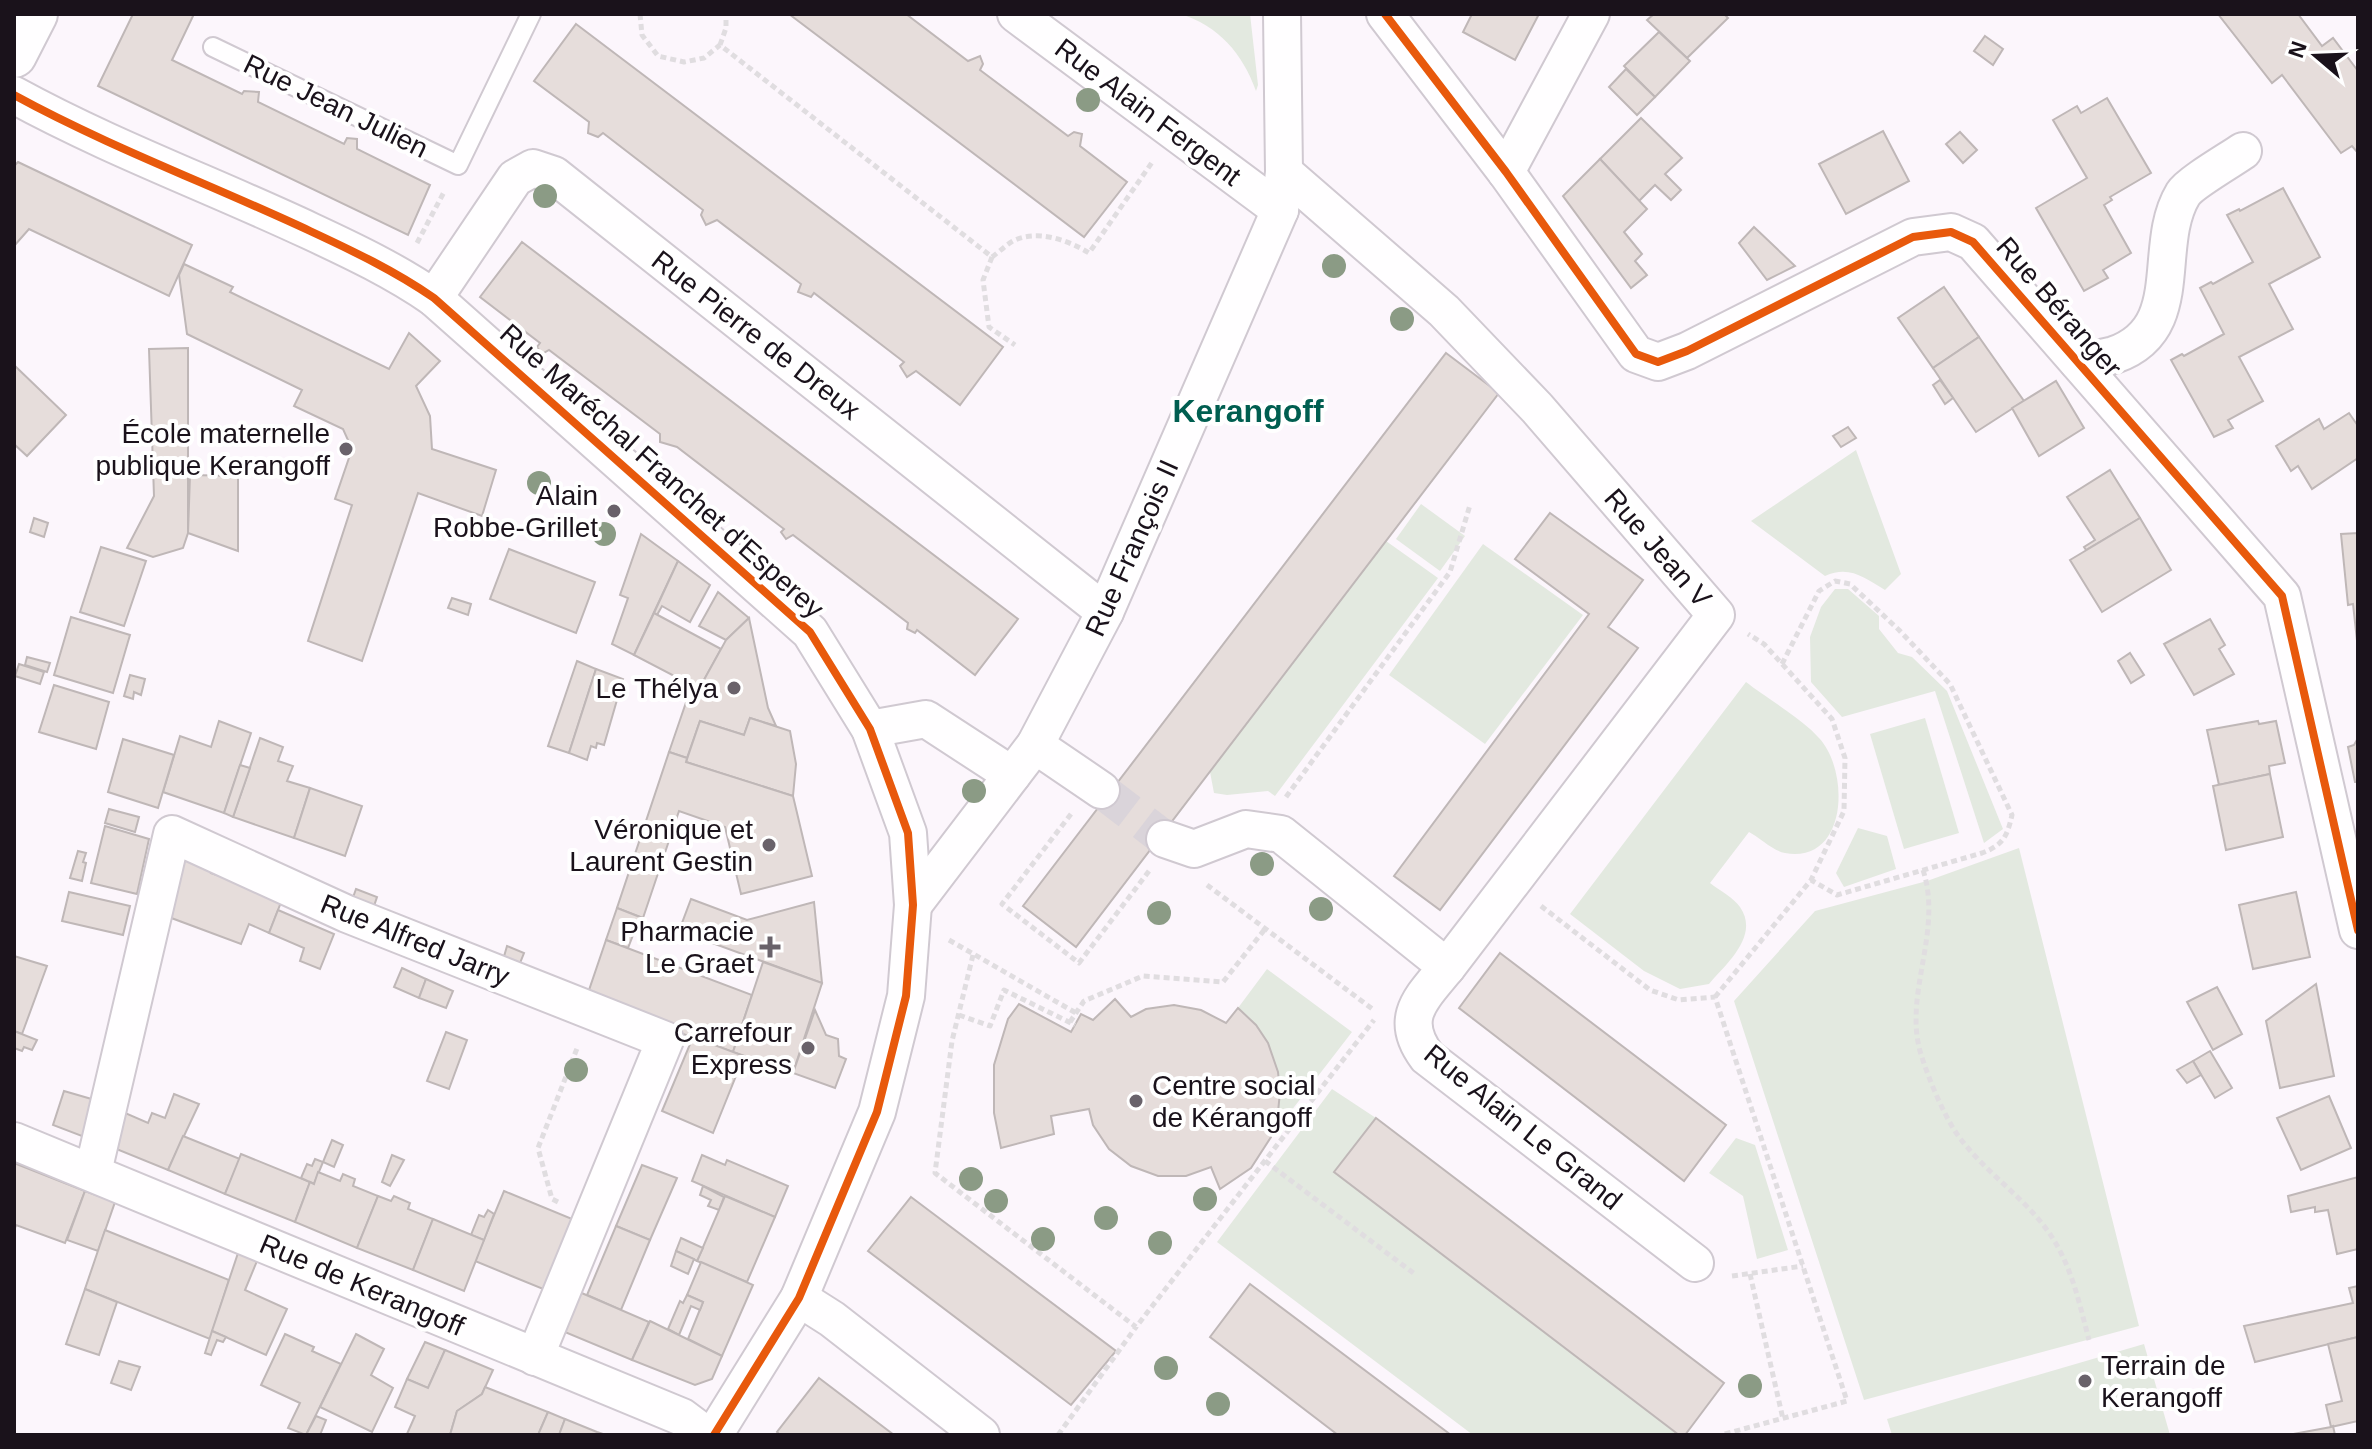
<svg xmlns="http://www.w3.org/2000/svg" width="2372" height="1449" font-family="Arial,sans-serif">
<style>
.green{fill:#e3e9e0}
.building{fill:#e6dddb;stroke:#bfb7b7;stroke-width:2}
.lines{fill:none;stroke-linecap:round;stroke-linejoin:round}
.minor-tunnel{stroke:#dad4da;stroke-width:36;stroke-dasharray:36 18;stroke-linecap:butt}
.service-casing{stroke:#d0c9d1;stroke-width:22}
.minor-casing{stroke:#d0c9d1;stroke-width:40}
.tertiary-casing{stroke:#d0c9d1;stroke-width:48}
.path{stroke:#e0dde0;stroke-width:5;stroke-dasharray:6 4;stroke-linecap:butt}
.service{stroke:#fffeff;stroke-width:18}
.minor{stroke:#fffeff;stroke-width:36}
.tertiary{stroke:#fffeff;stroke-width:44}
.cycleway-casing{stroke:#fff;stroke-width:13}
.cycleway{stroke:#e8590c;stroke-width:8}
.tree{fill:#8b9b85}
.poi-dot{fill:#69626a;stroke:#fff;stroke-width:3}
.labels{text-anchor:middle;dominant-baseline:central;stroke-width:8;stroke-linejoin:round;paint-order:stroke}
.street-label{font-size:28px;fill:#1a121b;stroke:#fff}
.poi-label{font-size:28px;fill:#1a121b;stroke:#fff;text-anchor:end}
.quarter-label{font-size:32px;font-weight:bold;fill:#005e50;stroke:#fff}
</style>
<rect width="100%" height="100%" fill="#fcf6fc"/>
<g class="green">
<path d="M1180,14H1250L1258,85L1256,91C1243,54 1218,25 1180,14Z"/>
<path d="M1856,450L1901,574L1885,590C1864,578 1850,565 1825,576L1751,521Z"/>
<polygon points="1421,504 1465,536 1440,571 1396,539"/>
<polygon points="1386,541 1438,578 1275,796 1268,791 1227,795 1214,793 1210,772"/>
<polygon points="1483,544 1583,615 1485,744 1389,675"/>
<polygon points="1835,589 1848,589 1879,616 1879,629 1898,653 1912,657 1947,691 2003,829 1984,843 1935,691 1842,717 1811,682 1810,637 1821,607"/>
<path d="M1746,682C1765,697 1804,720 1819,738C1850,771 1848,864 1785,853C1773,851 1759,837 1749,832L1710,883C1719,890 1734,898 1740,907C1760,936 1726,964 1709,984L1680,989L1644,971L1570,914Z"/>
<polygon points="1925,718 1959,833 1904,849 1870,734"/>
<polygon points="1858,828 1887,836 1896,869 1844,887 1836,873"/>
<polygon points="2019,848 2139,1326 1864,1400 1734,1001 1815,911 1927,881"/>
<polygon points="1267,969 1352,1032 1271,1137 1278,1112 1280,1092 1256,1025 1238,1008"/>
<polygon points="1332,1089 1376,1118 1335,1173 1679,1435 1473,1435 1217,1242"/>
<polygon points="1736,1138 1755,1145 1788,1250 1757,1259 1743,1196 1709,1173"/>
<polygon points="2144,1344 2170,1435 1892,1435 1887,1419"/>
</g>
<g class="building">
<polygon points="133,14 194,14 172,60 242,94 244,91 259,92 258,102 344,144 347,138 357,139 357,149 430,185 408,235 98,86"/>
<polygon points="789,14 906,14 968,61 980,56 983,64 980,70 1068,136 1074,132 1082,134 1080,146 1127,182 1084,237"/>
<polygon points="1472,14 1539,14 1515,60 1463,32"/>
<polygon points="1654,14 1724,14 1728,18 1687,58 1647,20"/>
<polygon points="2218,14 2298,14 2322,46 2333,38 2358,71 2358,153 2352,146 2341,153 2282,75 2272,83"/>
<polygon points="576,24 1003,347 960,405 916,371 907,377 900,366 904,362 814,293 811,297 798,292 801,284 717,220 706,225 701,215 703,210 603,133 598,137 588,133 589,122 534,81"/>
<polygon points="1659,32 1690,61 1655,97 1624,66"/>
<polygon points="1985,36 2003,49 1993,65 1974,51"/>
<polygon points="1626,69 1655,97 1637,115 1609,87"/>
<polygon points="2107,98 2151,173 2110,197 2112,200 2104,205 2131,253 2103,270 2108,278 2084,291 2036,208 2087,178 2053,120 2077,106 2081,113"/>
<polygon points="1641,118 1682,158 1665,174 1681,190 1671,200 1655,185 1639,201 1600,159"/>
<polygon points="1883,131 1909,181 1846,214 1819,164"/>
<polygon points="1960,132 1977,150 1963,163 1946,144"/>
<polygon points="1600,159 1647,209 1624,232 1642,254 1635,261 1647,275 1631,288 1563,196"/>
<polygon points="18,162 192,245 169,296 29,229 14,246 14,166"/>
<polygon points="2283,188 2320,257 2269,284 2293,329 2239,357 2263,401 2228,420 2233,428 2214,437 2171,360 2182,354 2184,356 2224,334 2200,288 2211,282 2213,284 2253,262 2227,215 2239,209 2240,211"/>
<polygon points="1754,227 1795,266 1767,280 1739,243"/>
<polygon points="522,242 1018,619 975,675 917,630 915,633 907,629 908,623 793,535 786,539 781,532 784,529 677,447 660,442 660,434 549,350 542,354 537,347 540,343 480,297"/>
<polygon points="184,264 233,287 230,292 389,369 409,333 440,361 416,386 430,416 432,449 496,470 482,516 418,493 362,661 308,641 352,505 335,499 352,449 343,429 294,406 302,390 187,334 179,275"/>
<polygon points="1944,287 1979,337 1933,368 1898,318"/>
<polygon points="1979,337 2024,401 1976,432 1933,368"/>
<polygon points="188,348 188,533 183,548 153,557 127,548 154,496 149,349"/>
<polygon points="1446,353 1499,393 1076,947 1023,906"/>
<polygon points="14,365 66,415 27,456 14,444"/>
<polygon points="1940,380 1953,398 1945,404 1933,385"/>
<polygon points="2056,381 2084,428 2039,456 2012,408"/>
<polygon points="2349,413 2358,426 2358,458 2312,489 2298,466 2291,471 2276,446 2319,419 2324,429"/>
<polygon points="1848,427 1856,438 1841,447 1833,436"/>
<polygon points="2110,470 2140,518 2086,550 2084,547 2095,540 2067,497"/>
<polygon points="190,475 238,476 238,551 188,533"/>
<polygon points="1550,513 1643,580 1608,627 1638,648 1440,910 1394,876 1589,614 1515,559"/>
<polygon points="34,518 48,523 44,537 30,532"/>
<polygon points="2140,518 2171,570 2102,612 2070,560"/>
<polygon points="2358,533 2358,650 2353,604 2348,605 2341,534"/>
<polygon points="641,534 678,561 634,655 612,644 628,598 620,595"/>
<polygon points="101,547 146,561 124,626 80,612"/>
<polygon points="509,549 595,582 576,633 490,599"/>
<polygon points="678,561 710,585 690,622 662,606 657,615 654,613"/>
<polygon points="718,592 749,618 726,640 699,626"/>
<polygon points="452,598 471,604 468,615 448,608"/>
<polygon points="654,613 721,649 699,689 634,655"/>
<polygon points="71,617 130,635 113,693 54,675"/>
<polygon points="749,618 768,708 776,726 750,718 744,735 700,721 687,758 669,752 692,685 699,689 726,640"/>
<polygon points="2210,619 2225,645 2219,649 2234,674 2194,695 2164,644"/>
<polygon points="2130,653 2144,675 2131,683 2118,661"/>
<polygon points="27,657 50,663 47,672 25,665"/>
<polygon points="577,661 596,669 569,753 548,746"/>
<polygon points="19,664 44,672 40,684 15,676"/>
<polygon points="596,669 623,679 604,745 597,743 596,748 591,746 587,760 569,753"/>
<polygon points="130,675 145,679 141,695 134,692 133,699 124,696"/>
<polygon points="54,685 109,702 96,749 39,732"/>
<polygon points="750,718 790,731 796,764 793,796 686,762 700,721 744,735"/>
<polygon points="219,721 251,733 224,813 163,792 180,736 211,747"/>
<polygon points="2258,721 2259,724 2276,721 2285,763 2269,766 2270,774 2219,785 2207,730"/>
<polygon points="260,738 283,747 278,761 293,766 287,781 310,788 294,838 233,817"/>
<polygon points="2358,738 2358,782 2355,782 2348,747 2354,745"/>
<polygon points="123,739 174,755 158,808 108,792"/>
<polygon points="669,752 687,758 686,762 793,796 812,876 741,894 725,827 679,811 643,918 617,908"/>
<polygon points="240,765 250,768 233,817 224,813"/>
<polygon points="2270,774 2283,837 2226,850 2213,786"/>
<polygon points="310,788 362,806 345,856 294,838"/>
<polygon points="109,809 139,817 135,832 105,823"/>
<polygon points="105,826 149,839 137,894 91,883"/>
<polygon points="78,851 86,853 83,862 86,863 82,881 70,878"/>
<polygon points="179,854 213,867 211,873 283,897 269,933 249,924 241,944 166,916"/>
<polygon points="356,889 377,897 371,915 350,906"/>
<polygon points="69,892 130,906 123,935 62,921"/>
<polygon points="2296,892 2310,957 2253,969 2239,905"/>
<polygon points="691,899 747,920 814,902 822,983 679,931"/>
<polygon points="617,908 640,917 628,948 606,940"/>
<polygon points="278,910 334,934 320,969 300,961 304,948 269,933"/>
<polygon points="606,940 752,995 733,1052 586,999"/>
<polygon points="507,946 524,953 516,973 501,967"/>
<polygon points="1500,953 1726,1125 1684,1181 1459,1008"/>
<polygon points="14,956 47,966 22,1034 14,1031"/>
<polygon points="763,962 822,983 793,1073 733,1052"/>
<polygon points="402,968 426,979 419,998 394,987"/>
<polygon points="426,979 453,991 446,1008 419,998"/>
<polygon points="2316,984 2334,1076 2280,1088 2266,1021"/>
<polygon points="2217,987 2242,1034 2213,1050 2187,1002"/>
<polygon points="1115,999 1131,1017 1146,1009 1174,1005 1201,1010 1226,1023 1238,1008 1256,1025 1268,1043 1278,1072 1280,1092 1278,1112 1271,1137 1251,1168 1220,1189 1211,1167 1186,1176 1158,1176 1131,1166 1109,1149 1093,1125 1089,1109 1051,1116 1054,1134 1001,1148 994,1113 994,1065 1008,1019 1019,1004 1071,1032 1081,1014 1093,1020"/>
<polygon points="815,1010 826,1035 838,1039 839,1056 846,1059 835,1088 793,1073"/>
<polygon points="14,1031 37,1040 32,1050 24,1047 22,1051 14,1048"/>
<polygon points="446,1032 467,1040 449,1089 427,1081"/>
<polygon points="693,1037 744,1056 713,1133 662,1111"/>
<polygon points="2210,1051 2232,1088 2215,1098 2193,1061"/>
<polygon points="2193,1061 2201,1075 2187,1083 2177,1070"/>
<polygon points="64,1091 95,1100 87,1138 53,1125"/>
<polygon points="174,1094 199,1104 168,1170 109,1146 123,1112 148,1123 152,1113 165,1118"/>
<polygon points="2329,1096 2351,1148 2301,1170 2277,1118"/>
<polygon points="1376,1118 1724,1383 1685,1435 1679,1435 1334,1172"/>
<polygon points="183,1136 240,1159 225,1194 168,1170"/>
<polygon points="332,1140 343,1145 334,1167 323,1162"/>
<polygon points="241,1154 310,1182 295,1222 225,1194"/>
<polygon points="392,1155 404,1160 390,1186 382,1182"/>
<polygon points="702,1155 725,1165 727,1160 788,1186 775,1217 692,1181"/>
<polygon points="315,1159 323,1162 314,1184 301,1178 307,1164 312,1166"/>
<polygon points="14,1163 85,1191 65,1243 16,1225 14,1231"/>
<polygon points="642,1165 677,1178 650,1240 616,1226"/>
<polygon points="318,1172 340,1181 343,1174 355,1179 353,1186 378,1196 357,1248 295,1222 310,1182 314,1184"/>
<polygon points="2358,1177 2358,1249 2337,1254 2328,1210 2315,1212 2315,1207 2291,1212 2288,1196"/>
<polygon points="703,1186 724,1197 719,1210 708,1206 711,1200 700,1195"/>
<polygon points="85,1191 115,1202 98,1251 67,1240"/>
<polygon points="504,1191 577,1221 548,1291 475,1261"/>
<polygon points="378,1196 391,1201 394,1196 410,1203 408,1209 433,1219 413,1270 357,1248"/>
<polygon points="725,1196 775,1217 747,1282 697,1261"/>
<polygon points="911,1197 1116,1351 1071,1405 868,1251"/>
<polygon points="488,1210 494,1214 484,1240 471,1235 479,1215 484,1217"/>
<polygon points="433,1219 484,1240 464,1291 413,1270"/>
<polygon points="616,1226 650,1240 621,1310 587,1295"/>
<polygon points="105,1230 229,1280 210,1339 85,1289"/>
<polygon points="681,1238 703,1248 697,1261 676,1251"/>
<polygon points="676,1251 694,1259 688,1274 671,1266"/>
<polygon points="238,1253 257,1261 245,1290 287,1309 266,1355 212,1331"/>
<polygon points="701,1262 753,1285 722,1356 688,1339 703,1302 687,1295"/>
<polygon points="1250,1284 1451,1435 1338,1435 1210,1337"/>
<polygon points="2358,1286 2358,1337 2255,1362 2244,1326 2353,1303 2349,1288"/>
<polygon points="85,1289 117,1302 99,1355 66,1344"/>
<polygon points="577,1291 649,1322 632,1360 560,1330"/>
<polygon points="687,1295 703,1302 700,1310 691,1306 679,1335 668,1329 680,1301 683,1303"/>
<polygon points="650,1321 722,1356 712,1379 695,1385 632,1360"/>
<polygon points="212,1331 226,1337 223,1342 217,1340 211,1355 205,1353"/>
<polygon points="285,1334 314,1347 312,1351 341,1364 306,1435 288,1428 300,1403 261,1385"/>
<polygon points="356,1334 384,1349 371,1375 393,1388 372,1432 320,1407"/>
<polygon points="2358,1337 2358,1421 2331,1427 2326,1405 2342,1401 2328,1344"/>
<polygon points="425,1342 445,1350 428,1388 407,1379"/>
<polygon points="445,1350 493,1370 482,1394 457,1411 450,1435 410,1435 407,1434 415,1416 395,1407 407,1379 428,1388"/>
<polygon points="119,1361 140,1367 131,1390 111,1383"/>
<polygon points="819,1378 894,1435 780,1435 777,1432"/>
<polygon points="485,1387 548,1412 538,1435 450,1435 457,1411 482,1394"/>
<polygon points="548,1412 565,1419 559,1435 538,1435"/>
<polygon points="316,1416 326,1420 320,1435 310,1435 307,1433"/>
<polygon points="565,1419 597,1432 606,1435 559,1435"/>
<polygon points="2333,1426 2335,1435 2288,1435 2331,1427"/>
</g>
<g class="lines">
<polyline class="minor-tunnel" points="1101,790 1165,839"/>
<g class="service-casing">
<polyline id="service" points="213,47 458,165 531,14"/>
</g>
<g class="minor-casing">
<g id="minor">
<polyline points="1016,14 1280,210"/>
<polyline points="1385,14 1506,172 1636,354 1658,362 1687,351 1913,237 1951,232 1973,242 2282,596 2358,930"/>
<path d="M14,95C109,147 212,185 310,231C353,251 395,271 434,298L810,632L870,729L908,833L913,905L906,996L877,1112L799,1298L714,1435"/>
<polyline points="1284,172 1444,311 1537,408 1716,615 1447,967"/>
<polyline points="1506,172 1591,14"/>
<polyline points="434,298 515,178 533,168 554,175 1105,612"/>
<path d="M2078,362C2089,360 2103,358 2114,355C2189,329 2151,247 2183,194C2190,183 2230,160 2243,151"/>
<polyline points="870,729 926,719 1012,775"/>
<polyline points="1035,745 1101,790"/>
<path d="M1165,839L1194,849L1246,829L1281,834L1447,967C1421,999 1398,1018 1427,1057L1695,1263"/>
<polyline points="913,905 1035,745 1105,612 1280,210 1284,172 1282,14"/>
<polyline points="14,1141 682,1417 706,1435"/>
<polyline points="93,1172 172,834 347,914 665,1040 535,1357"/>
<polyline points="799,1298 832,1319 981,1435"/>
</g>
</g>
<g class="tertiary-casing">
<polyline id="tertiary" points="14,55 35,14"/>
</g>
<g class="path">
<polyline points="640,14 642,35 658,56 684,62 704,58 720,45 992,257 983,280 989,327 1015,345"/>
<polyline points="720,45 726,28 726,14"/>
<polyline points="417,243 444,192"/>
<path d="M992,257C999,252 1006,245 1013,241C1037,229 1068,240 1089,253L1153,161"/>
<path d="M1782,664L1819,591L1835,581L1850,584L1899,630L1950,684L2012,815C2007,837 2003,845 1982,853L1837,895L1811,880"/>
<polyline points="1286,797 1450,572 1470,505"/>
<polyline points="1071,814 1002,904 1079,963 1149,871"/>
<path d="M1923,870C1943,931 1904,992 1920,1051C1927,1075 1943,1114 1957,1134C1985,1174 2030,1200 2055,1242C2073,1272 2080,1306 2089,1340"/>
<polyline points="1207,885 1375,1011"/>
<polyline points="1541,906 1650,990 1679,1000 1715,997 1847,1401 1721,1435"/>
<polyline points="949,940 1076,1013"/>
<polyline points="973,955 952,1041 935,1173 1136,1327 1374,1020"/>
<polyline points="1715,997 1811,880 1844,811 1845,758 1832,719 1764,644 1748,634"/>
<polyline points="959,1015 990,1026 1004,990 1075,1025"/>
<polyline points="1070,1022 1084,1001 1143,976 1223,982 1265,929"/>
<polyline points="1265,1161 1416,1275"/>
<polyline points="558,1202 552,1199 538,1148 578,1046"/>
<polyline points="1750,1274 1783,1419"/>
<polyline points="1732,1276 1803,1266"/>
<polyline points="1058,1435 1136,1327"/>
</g>
<use href="#service" class="service"/>
<use href="#minor" class="minor"/>
<use href="#tertiary" class="tertiary"/>
<g class="cycleway-casing">
<g id="cycleway">
<polyline points="1385,14 1506,172 1636,354 1658,362 1687,351 1913,237 1951,232 1973,242 2282,596 2358,930"/>
<path d="M14,95C109,147 212,185 310,231C353,251 395,271 434,298L810,632L870,729L908,833L913,905L906,996L877,1112L799,1298L714,1435"/>
</g>
</g>
<use href="#cycleway" class="cycleway"/>
</g>
<g class="tree">
<circle cx="1088" cy="100" r="12"/>
<circle cx="545" cy="196" r="12"/>
<circle cx="1334" cy="266" r="12"/>
<circle cx="1402" cy="319" r="12"/>
<circle cx="539" cy="483" r="12"/>
<circle cx="604" cy="534" r="12"/>
<circle cx="974" cy="791" r="12"/>
<circle cx="1262" cy="864" r="12"/>
<circle cx="1321" cy="909" r="12"/>
<circle cx="1159" cy="913" r="12"/>
<circle cx="576" cy="1070" r="12"/>
<circle cx="971" cy="1179" r="12"/>
<circle cx="1205" cy="1199" r="12"/>
<circle cx="996" cy="1201" r="12"/>
<circle cx="1106" cy="1218" r="12"/>
<circle cx="1043" cy="1239" r="12"/>
<circle cx="1160" cy="1243" r="12"/>
<circle cx="1166" cy="1368" r="12"/>
<circle cx="1750" cy="1386" r="12"/>
<circle cx="1218" cy="1404" r="12"/>
</g>
<g class="poi-dot">
<circle cx="346" cy="449" r="8"/>
<circle cx="614" cy="511" r="8"/>
<circle cx="734" cy="688" r="8"/>
<circle cx="769" cy="845" r="8"/>
<path d="M766 935h8v8h8v8h-8v8h-8v-8h-8v-8h8z"/>
<circle cx="808" cy="1048" r="8"/>
<circle cx="1136" cy="1101" r="8"/>
<circle cx="2085" cy="1381" r="8"/>
</g>
<g class="labels">
<g class="street-label">
<text transform="translate(336 106) rotate(26)">Rue Jean Julien</text>
<text transform="translate(1148 112) rotate(37)">Rue Alain Fergent</text>
<text transform="translate(2059 307) rotate(49)">Rue Béranger</text>
<text transform="translate(756 335) rotate(38)">Rue Pierre de Dreux</text>
<text transform="translate(662 471) rotate(42)">Rue Maréchal Franchet d'Esperey</text>
<text transform="translate(1132 548) rotate(-66)">Rue François II</text>
<text transform="translate(1658 548) rotate(49)">Rue Jean V</text>
<text transform="translate(415 940) rotate(22)">Rue Alfred Jarry</text>
<text transform="translate(1523 1127) rotate(39)">Rue Alain Le Grand</text>
<text transform="translate(362 1285) rotate(23)">Rue de Kerangoff</text>
</g>
<g class="poi-label">
<text x="330" y="433">École maternelle<tspan x="330" dy="32">publique Kerangoff</tspan></text>
<text x="598" y="495">Alain<tspan x="598" dy="32">Robbe-Grillet</tspan></text>
<text x="718" y="688">Le Thélya</text>
<text x="753" y="829">Véronique et<tspan x="753" dy="32">Laurent Gestin</tspan></text>
<text x="754" y="931">Pharmacie<tspan x="754" dy="32">Le Graet</tspan></text>
<text x="792" y="1032">Carrefour<tspan x="792" dy="32">Express</tspan></text>
<text x="1152" y="1085" text-anchor="start">Centre social<tspan x="1152" dy="32">de Kérangoff</tspan></text>
<text x="2101" y="1365" text-anchor="start">Terrain de<tspan x="2101" dy="32">Kerangoff</tspan></text>
</g>
<g class="quarter-label">
<text x="1248" y="411">Kerangoff</text>
</g>
</g>
<rect width="2372" height="1449" fill="none" stroke="#1a121b" stroke-width="32"/>
<g transform="translate(2316 56) rotate(289)" stroke="#ffffff" stroke-width="6" paint-order="stroke">
<path d="M0-6L14 30L0 20L-14 30Z" fill="#1a121b"/>
<text y="-12" font-size="22" font-weight="bold" text-anchor="middle" fill="#1a121b">N</text>
</g>
</svg>
